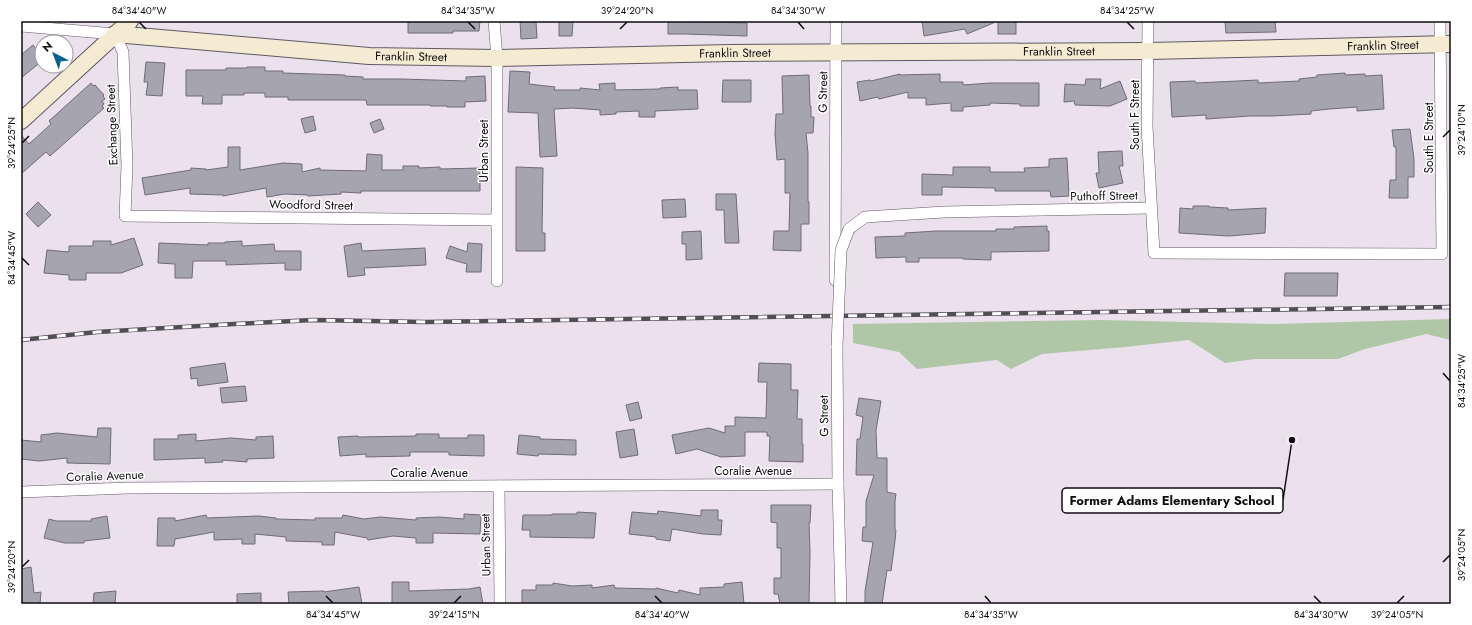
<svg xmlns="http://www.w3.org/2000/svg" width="1472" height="625" font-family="Jost,sans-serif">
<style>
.green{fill:#b0c7a7}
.building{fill:#a6a4b0;stroke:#6e6c77}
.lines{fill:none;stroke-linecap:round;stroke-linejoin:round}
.street-casing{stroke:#605862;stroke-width:12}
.secondary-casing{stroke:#605862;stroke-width:18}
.street{stroke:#fff;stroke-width:11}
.secondary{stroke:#f5ebd3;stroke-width:16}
.rail-casing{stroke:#534e55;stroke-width:4.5}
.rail{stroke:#fff;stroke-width:3;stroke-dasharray:9;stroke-linecap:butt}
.street-bridge-casing{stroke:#605862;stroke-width:12;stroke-linecap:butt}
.street-bridge{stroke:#fff;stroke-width:11}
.ticks{fill:none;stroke:#0f0c10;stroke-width:1.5}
.labels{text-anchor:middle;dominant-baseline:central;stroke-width:3;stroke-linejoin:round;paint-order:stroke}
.street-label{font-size:12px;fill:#0f0c10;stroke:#fff}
.leader{fill:none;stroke:#0f0c10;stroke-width:1.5}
.callout-dot{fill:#0f0c10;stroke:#fff;stroke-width:1.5}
.callout{fill:#fff;stroke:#0f0c10;stroke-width:1.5}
.callout-label{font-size:13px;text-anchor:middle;font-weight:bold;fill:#0f0c10}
.neatline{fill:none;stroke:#0f0c10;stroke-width:1.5}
.ticks-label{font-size:10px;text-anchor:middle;fill:#0f0c10}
</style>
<rect width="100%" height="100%" fill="#eae1ec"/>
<polygon class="green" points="1451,319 1451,340 1426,334 1365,349 1338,359 1255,359 1225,363 1189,340 1125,347 1042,354 1011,369 997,360 917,369 899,352 853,343 853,324 1101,320 1273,324"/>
<g class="building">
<polygon points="408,21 480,21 479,31 453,31 453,33 408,33"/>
<polygon points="520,21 536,21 537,38 521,39"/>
<polygon points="559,21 573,21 572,36 559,36"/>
<polygon points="668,21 747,23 747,36 685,34 668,34"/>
<polygon points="922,21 998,21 967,34 965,29 924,36"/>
<rect x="998" y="21" width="18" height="13"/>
<polygon points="1225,21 1275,21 1276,32 1226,33"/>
<polygon points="33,45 42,56 42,61 21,78 21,55"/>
<polygon points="146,62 165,63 162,96 146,95 148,82 144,82"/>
<polygon points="247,67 265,67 265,71 283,71 283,73 345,75 345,76 363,77 363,79 402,79 466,81 466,77 485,76 486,101 465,102 465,107 447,107 447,106 430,106 430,105 367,105 366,100 288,100 288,97 265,97 265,93 244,93 244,95 222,95 222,104 202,104 203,96 186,96 186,70 226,70 226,68 247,68"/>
<polygon points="510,71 530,72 529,84 555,87 554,90 580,90 580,88 600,90 599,84 615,83 615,90 660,89 660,88 678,87 678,90 697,90 698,109 655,111 655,117 639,117 639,111 616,112 616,114 600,115 600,110 573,108 554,109 557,156 540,157 538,113 508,112"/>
<polygon points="1345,73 1345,75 1365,74 1365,76 1382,75 1384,109 1357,111 1357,107 1329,109 1311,111 1311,114 1272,116 1250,116 1206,119 1206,115 1172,117 1170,82 1195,81 1196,83 1258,80 1258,83 1299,81 1299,79 1317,77 1317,75"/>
<polygon points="900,74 900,75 940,74 940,82 963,82 963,85 990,83 1039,83 1039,106 1020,106 1020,104 990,103 990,105 963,107 963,111 951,111 951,103 926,105 926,98 908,98 908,92 879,99 878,97 860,101 857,82 870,80 871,81"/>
<polygon points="809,75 810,106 811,106 811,117 814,117 813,133 806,133 808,153 808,201 809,202 809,224 801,224 801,251 773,250 774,231 789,231 790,193 785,193 785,159 777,160 775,134 776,114 783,114 782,76"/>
<polygon points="1086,79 1101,79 1100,89 1120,81 1127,99 1110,106 1075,105 1074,101 1064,102 1065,84 1085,85"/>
<polygon points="723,80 751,80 751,102 722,102"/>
<polygon points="91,83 93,86 95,85 104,95 103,96 105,99 102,101 104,104 102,106 104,108 50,156 46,152 21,174 21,135 29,144 51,124 49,121"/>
<polygon points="313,116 316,130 305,133 301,119"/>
<polygon points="380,119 384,129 374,133 370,123"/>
<polygon points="1410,129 1414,159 1414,177 1408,177 1408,198 1389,198 1390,180 1396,180 1396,147 1394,147 1392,130"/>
<polygon points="228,147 240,147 240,170 283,163 302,164 302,172 320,168 320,170 366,171 367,154 382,155 382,170 403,170 403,166 419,166 419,168 440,167 440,169 480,168 480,191 361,191 361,193 341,192 341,194 308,196 308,195 285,194 267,197 266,188 223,196 223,195 190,194 190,188 145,195 142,178 191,170 191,168 206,169 206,170 228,167"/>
<polygon points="1122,151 1123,166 1119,166 1123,183 1099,188 1096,173 1099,173 1098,152"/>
<polygon points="1067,158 1069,196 1051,197 1050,191 995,191 995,188 942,187 942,195 922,195 922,174 953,175 953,167 990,167 990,172 1025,172 1024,168 1049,167 1049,159"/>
<polygon points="516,167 543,168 542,233 545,233 545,251 516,251"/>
<polygon points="716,194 736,194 739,243 725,243 724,210 716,210"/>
<polygon points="685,199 686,217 663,218 662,200"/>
<polygon points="38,202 51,215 38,227 26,214"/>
<polygon points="1193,206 1209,206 1209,207 1228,208 1228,210 1266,208 1265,233 1229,236 1179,233 1180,208 1193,209"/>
<polygon points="1047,226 1047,231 1049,231 1049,251 991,252 991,260 963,259 963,258 919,258 919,262 906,262 906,257 876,258 875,237 905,236 905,233 936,231 996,231 996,229 1014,229 1014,227"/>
<polygon points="701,231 702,259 686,260 686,244 682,244 682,232"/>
<polygon points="134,238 143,265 121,273 86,273 86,280 69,280 69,275 44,273 47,250 69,252 69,246 93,246 93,241 111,241 111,245"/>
<polygon points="242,241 242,246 274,244 275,251 301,251 301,270 285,270 285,263 226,265 226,261 193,261 192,278 175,278 175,264 158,263 159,243 208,245 208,243 225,243 225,242"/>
<polygon points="361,243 362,251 425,248 426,265 364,268 365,275 348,277 344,246"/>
<polygon points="468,243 482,244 481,272 466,272 467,264 446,258 450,246 467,252"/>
<polygon points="1285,273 1338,273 1337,296 1284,296"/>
<polygon points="225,363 228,382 198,386 197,378 191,379 190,368"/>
<polygon points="759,363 791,364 791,390 798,390 797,419 802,419 802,444 803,444 803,462 769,461 770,436 767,436 767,432 745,432 745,456 721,457 697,449 676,454 672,435 709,428 725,433 725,426 735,426 735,417 766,418 767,382 758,382"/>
<polygon points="245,386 247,401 222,403 220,388"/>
<polygon points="859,398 881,401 876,430 877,458 887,458 887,492 896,494 895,501 895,530 896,530 895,541 891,571 887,570 882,604 865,604 865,591 873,542 862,541 863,527 866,527 866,501 874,475 856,475 857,439 860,439 863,417 856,415"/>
<polygon points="638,402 642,418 630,421 626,405"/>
<polygon points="98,428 111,428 110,464 67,463 67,458 39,461 21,459 21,440 41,442 41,435 57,433 97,437"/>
<polygon points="634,429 638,455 620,458 616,432"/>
<polygon points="196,434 196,441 231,438 256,440 256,437 273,436 274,458 247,459 247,462 222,460 223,462 205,463 205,458 154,460 154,439 178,439 178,435"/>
<polygon points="416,434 439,434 439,438 468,438 468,435 484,435 484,456 449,455 449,452 410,452 410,456 366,457 366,454 340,456 338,437 358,436 358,437 416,436"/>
<polygon points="519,435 540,437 540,439 576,440 576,455 539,454 538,456 517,454"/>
<polygon points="771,505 811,505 810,523 809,523 810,553 809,604 780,604 778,594 774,594 774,578 781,578 781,548 777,548 777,523 771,522"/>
<polygon points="701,510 718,510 718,520 722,520 721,535 703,534 672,529 670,541 656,539 656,537 629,534 632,512 657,514 658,511 701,516"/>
<polygon points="577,512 596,513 594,538 530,537 530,530 522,530 523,515 552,515 552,514 577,514"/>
<polygon points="464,514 481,515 480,534 433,533 433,543 416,543 416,538 393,536 368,540 367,538 335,532 334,545 322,545 322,542 286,541 286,537 255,534 255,544 242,544 242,539 214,540 214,532 175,539 174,546 157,546 158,518 175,518 175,521 206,515 207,518 259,516 276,518 276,519 315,520 315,518 342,518 343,515 364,519 380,517 416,520 416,518 439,517 464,519"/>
<polygon points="107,516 110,538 84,541 84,543 65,543 44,538 49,519 56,521 92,521 91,519"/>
<polygon points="31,567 34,593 41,592 40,604 21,604 21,569"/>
<polygon points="392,582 409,582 409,591 469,589 480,587 483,604 392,604"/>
<polygon points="742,582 744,604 522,604 522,590 536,590 536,585 553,585 553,583 572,586 592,585 592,588 614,585 615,588 656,589 656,588 678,593 679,590 700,595 700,588 724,587 724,584"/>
<polygon points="359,587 362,604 289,604 288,592 324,591 324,592"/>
<polygon points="116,591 115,604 93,604 94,593"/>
<polygon points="261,593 261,604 237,604 237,594"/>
</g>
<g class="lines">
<g class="street-casing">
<g id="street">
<polyline points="494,21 497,58 497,281"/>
<polyline points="1148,21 1147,126 1154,253 1442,254 1440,21"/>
<polyline points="21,26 115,34 123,52 127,166 125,216 496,220"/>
<polyline points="849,229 865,217 944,212 1151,208"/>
<polyline points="835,280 836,21"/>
<polyline points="837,346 838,484 841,604"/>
<polyline points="499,486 500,604"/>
<polyline points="21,492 128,488 838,484"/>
</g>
</g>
<g class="secondary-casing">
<g id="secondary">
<path id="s1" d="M115,34L369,56L497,58L731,53L1148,51L1451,44"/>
<polyline points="21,121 130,21"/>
</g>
</g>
<use href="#street" class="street"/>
<use href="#secondary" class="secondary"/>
<g class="rail-casing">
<polyline id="rail" points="21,340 97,332 234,324 313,320 426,322 1451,307"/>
</g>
<use href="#rail" class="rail"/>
<g class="street-bridge-casing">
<polyline id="street-bridge" points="837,346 841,250 849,229"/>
</g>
<use href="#street-bridge" class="street-bridge"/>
</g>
<path class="ticks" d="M139,22L146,29M468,22L475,29M798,22L804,29M1127,22L1134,29M620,29L627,22M1443,137L1450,130M22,143L29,136M22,258L29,265M1443,373L1450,381M1443,562L1450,555M22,567L29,560M326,596L333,603M655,596L662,603M985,596L991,603M1314,596L1321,603M454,603L461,596M1397,603L1404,596"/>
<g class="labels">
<g class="street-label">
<text stroke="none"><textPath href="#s1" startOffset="1269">Franklin Street</textPath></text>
<text stroke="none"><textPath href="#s1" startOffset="945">Franklin Street</textPath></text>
<text stroke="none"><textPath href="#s1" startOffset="621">Franklin Street</textPath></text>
<text stroke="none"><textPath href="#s1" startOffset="297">Franklin Street</textPath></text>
<text transform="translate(823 92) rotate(-89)">G Street</text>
<text transform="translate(1135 115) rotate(-90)">South F Street</text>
<text transform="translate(112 125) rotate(-92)">Exchange Street</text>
<text transform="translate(1429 138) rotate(-90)">South E Street</text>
<text transform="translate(484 151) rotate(-90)">Urban Street</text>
<text transform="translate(1104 196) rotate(-1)">Puthoff Street</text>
<text transform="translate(311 205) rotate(1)">Woodford Street</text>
<text transform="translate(824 416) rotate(-91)">G Street</text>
<text x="753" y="471">Coralie Avenue</text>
<text x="429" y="473">Coralie Avenue</text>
<text transform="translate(105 476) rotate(-2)">Coralie Avenue</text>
<text transform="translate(486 545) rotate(-91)">Urban Street</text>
</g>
</g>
<path class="leader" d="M1292 440L1283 500"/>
<circle class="callout-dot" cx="1292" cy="440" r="4"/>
<rect class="callout" x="1062" y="488" width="221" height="25" rx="4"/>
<g class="callout-label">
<text x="1172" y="505">Former Adams Elementary School</text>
</g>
<rect width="1472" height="625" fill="none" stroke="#ffffff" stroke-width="44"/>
<g transform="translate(54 54) rotate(318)"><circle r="19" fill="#ffffff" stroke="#9f9e9f"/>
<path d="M0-3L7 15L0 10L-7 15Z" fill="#056191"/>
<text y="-6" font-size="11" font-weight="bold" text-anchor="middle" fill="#0f0c10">N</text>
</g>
<rect x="22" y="22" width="1428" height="581" class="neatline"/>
<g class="ticks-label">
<text x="139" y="14">84°34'40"W</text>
<text x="468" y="14">84°34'35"W</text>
<text x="627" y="14">39°24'20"N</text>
<text x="798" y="14">84°34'30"W</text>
<text x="1127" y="14">84°34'25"W</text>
<text transform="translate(1461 130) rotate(-90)" y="4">39°24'10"N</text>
<text transform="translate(11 143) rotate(-90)" y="4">39°24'25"N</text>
<text transform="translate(11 258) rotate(-90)" y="4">84°34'45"W</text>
<text transform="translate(1461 381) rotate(-90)" y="4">84°34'25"W</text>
<text transform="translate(1461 555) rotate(-90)" y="4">39°24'05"N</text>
<text transform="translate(11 567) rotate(-90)" y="4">39°24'20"N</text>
<text x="333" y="618">84°34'45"W</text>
<text x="454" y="618">39°24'15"N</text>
<text x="662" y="618">84°34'40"W</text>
<text x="991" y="618">84°34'35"W</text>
<text x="1321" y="618">84°34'30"W</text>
<text x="1397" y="618">39°24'05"N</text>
</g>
</svg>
